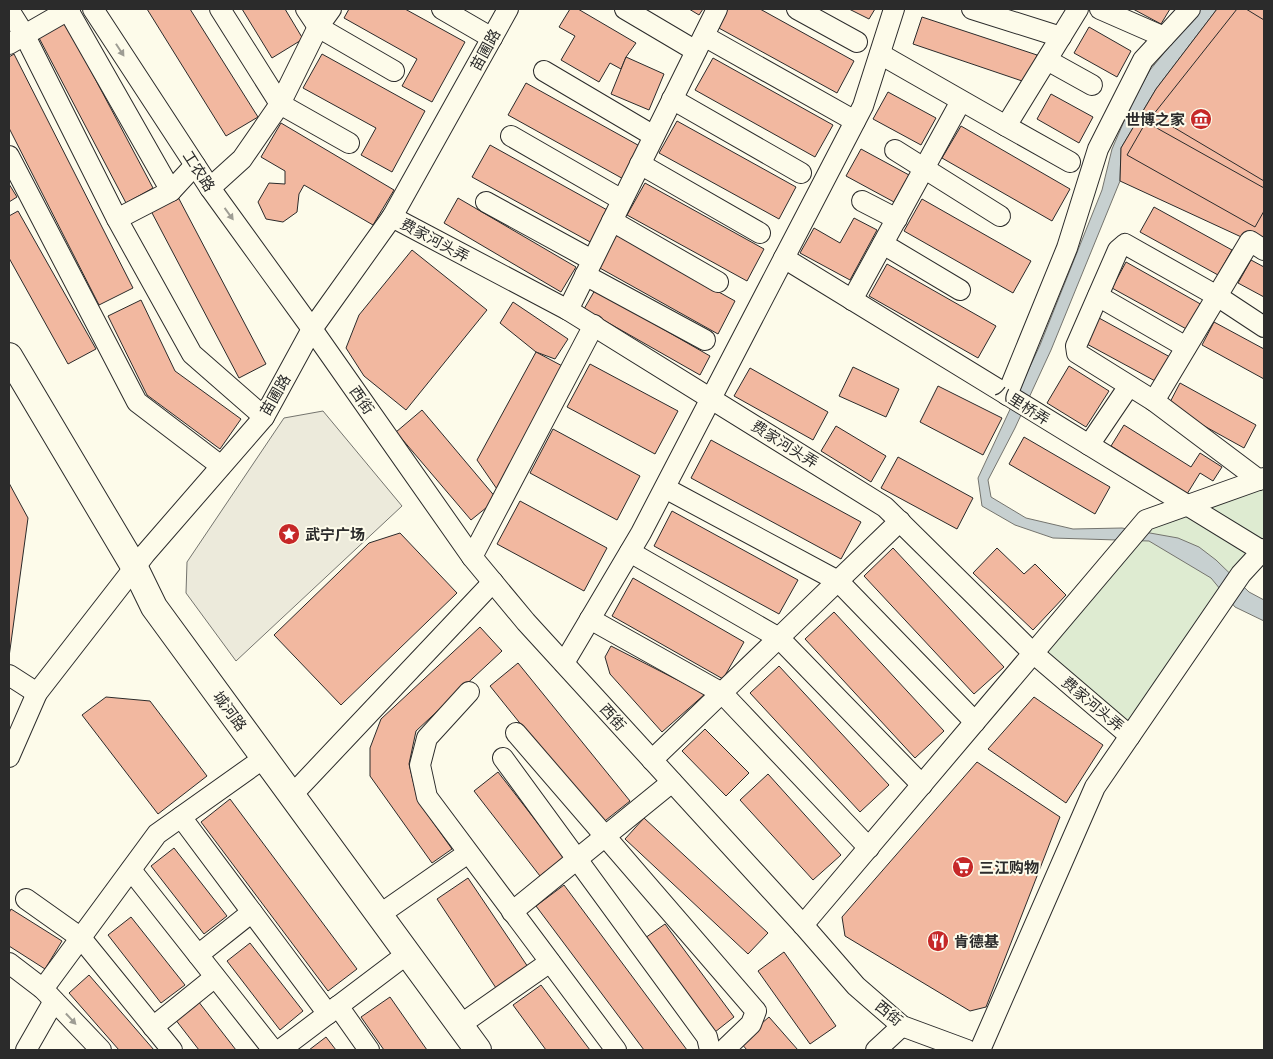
<svg xmlns="http://www.w3.org/2000/svg" width="1273" height="1059" font-family="Arial,'Noto Sans SC',sans-serif">
<style>
.green{fill:#deebd1;stroke:#74746e}
.parking{fill:#eceadb;stroke:#74746e}
.water{fill:#c7d0d0;stroke:#74746e}
.building{fill:#f2b8a0;stroke:#2b2b2b}
.lines{fill:none;stroke-linecap:round;stroke-linejoin:round}
.minor-casing{stroke:#2b2b2b;stroke-width:22}
.major-casing{stroke:#2b2b2b;stroke-width:28}
.minor{stroke:#fdfbea;stroke-width:20}
.major{stroke:#fdfbea;stroke-width:26}
.oneway{fill:#9e9d94}
.labels{text-anchor:middle;dominant-baseline:central;stroke-width:4;stroke-linejoin:round;paint-order:stroke}
.street-label{font-size:15px;fill:#2b2b2b;stroke:#fdfbea}
.poi-label{font-size:15px;font-weight:bold;fill:#2b2b2b;stroke:#fdfbea;text-anchor:start}
</style>
<rect width="100%" height="100%" fill="#fdfbea"/>
<polygon class="green" points="1264,482 1264,549 1130,736 1033,653 1146,520"/>
<polygon class="parking" points="323,411 402,506 236,661 186,593 187,562 284,418"/>
<polygon class="water" points="1200,9 1217,9 1156,89 1121,148 1120,181 1051,350 1015,428 988,480 991,497 1026,518 1073,529 1122,528 1178,538 1199,547 1216,560 1249,592 1264,600 1264,621 1235,607 1211,578 1149,541 1053,538 1015,525 982,506 978,478 1040,345 1102,190 1112,149 1132,103 1150,70"/>
<g class="building">
<polygon points="147,9 190,9 258,117 226,136"/>
<polygon points="242,9 285,9 303,39 272,58"/>
<polygon points="349,9 405,9 465,42 432,102 402,86 417,59 344,18"/>
<polygon points="570,9 578,9 636,43 626,57 621,69 610,63 599,82 561,60 575,36 559,27"/>
<polygon points="689,9 703,9 699,15"/>
<polygon points="727,9 760,9 854,61 837,93 717,27"/>
<polygon points="849,9 875,9 869,19"/>
<polygon points="1133,9 1170,9 1161,24"/>
<polygon points="1217,9 1264,9 1264,250 1250,241 1120,181 1121,148 1156,89"/>
<polygon points="1237,9 1246,9 1264,20 1264,181 1153,115"/>
<polygon points="922,17 1037,55 1028,83 913,44"/>
<polygon points="65,22 153,188 126,203 38,36"/>
<polygon points="1089,27 1131,51 1117,77 1074,53"/>
<polygon points="14,54 133,288 99,305 9,128 9,57"/>
<polygon points="322,54 425,111 392,172 361,155 376,128 303,88"/>
<polygon points="626,57 664,74 649,110 611,94"/>
<polygon points="713,58 833,125 815,157 695,90"/>
<polygon points="526,83 645,149 627,181 508,115"/>
<polygon points="888,92 936,118 921,145 873,119"/>
<polygon points="1051,94 1093,117 1079,143 1037,119"/>
<polygon points="677,121 796,187 779,219 659,153"/>
<polygon points="1146,122 1264,188 1264,211 1255,227 1127,155"/>
<polygon points="281,123 394,190 373,225 304,185 299,194 297,212 283,222 266,219 258,202 269,183 285,184 285,171 261,157"/>
<polygon points="961,126 1070,189 1052,221 942,158"/>
<polygon points="490,145 609,211 592,243 472,177"/>
<polygon points="861,149 909,175 894,202 846,176"/>
<polygon points="645,183 764,249 747,281 627,215"/>
<polygon points="9,184 17,197 9,202"/>
<polygon points="178,197 266,364 239,378 151,211"/>
<polygon points="458,198 576,267 561,292 444,223"/>
<polygon points="922,199 1031,261 1013,293 904,231"/>
<polygon points="1154,207 1232,250 1218,275 1140,232"/>
<polygon points="18,211 96,349 68,364 9,258 9,216"/>
<polygon points="854,218 877,230 850,280 800,253 814,228 840,243"/>
<polygon points="616,235 735,301 718,334 598,267"/>
<polygon points="412,250 487,310 406,410 364,376 346,348 359,315"/>
<polygon points="1251,260 1264,267 1264,297 1238,283"/>
<polygon points="1126,262 1204,306 1190,331 1112,288"/>
<polygon points="887,264 996,326 978,358 869,296"/>
<polygon points="595,290 710,356 700,375 584,309"/>
<polygon points="141,300 175,371 241,419 220,449 147,395 108,316"/>
<polygon points="513,302 568,339 555,359 536,352 500,323"/>
<polygon points="1099,318 1170,357 1157,382 1085,343"/>
<polygon points="1214,322 1264,349 1264,379 1202,345"/>
<polygon points="536,352 566,368 499,492 477,460"/>
<polygon points="590,364 678,411 655,454 567,407"/>
<polygon points="1069,366 1109,391 1086,427 1047,403"/>
<polygon points="853,367 899,389 886,417 839,396"/>
<polygon points="750,368 828,412 813,440 734,396"/>
<polygon points="1180,383 1256,425 1244,448 1168,406"/>
<polygon points="938,386 1002,418 983,455 920,422"/>
<polygon points="422,410 497,499 471,520 396,432"/>
<polygon points="1124,425 1191,467 1200,453 1222,467 1213,481 1200,473 1187,494 1111,446"/>
<polygon points="836,426 886,456 871,482 821,451"/>
<polygon points="553,429 640,476 617,520 530,473"/>
<polygon points="1024,437 1110,487 1095,514 1009,464"/>
<polygon points="711,440 861,522 841,559 691,478"/>
<polygon points="898,457 973,498 957,529 881,488"/>
<polygon points="9,483 28,518 9,657"/>
<polygon points="520,501 607,548 584,591 497,544"/>
<polygon points="672,511 798,580 779,614 654,546"/>
<polygon points="400,533 457,593 341,705 274,635 369,543"/>
<polygon points="893,548 1004,667 974,694 864,576"/>
<polygon points="997,548 1024,574 1035,564 1066,595 1033,630 973,573"/>
<polygon points="633,578 744,642 723,679 612,616"/>
<polygon points="834,612 944,731 915,758 805,639"/>
<polygon points="480,627 502,651 416,731 409,764 418,801 452,849 432,863 370,776 370,748 381,719"/>
<polygon points="611,646 705,694 662,732 610,674 605,657"/>
<polygon points="518,663 630,801 601,824 490,686"/>
<polygon points="779,666 889,785 860,812 750,693"/>
<polygon points="106,697 150,701 207,776 158,814 82,715"/>
<polygon points="1034,697 1103,745 1066,803 988,749"/>
<polygon points="705,729 749,773 726,796 682,751"/>
<polygon points="977,762 1060,817 986,1007 970,1011 845,936 842,917"/>
<polygon points="498,772 564,857 540,876 474,791"/>
<polygon points="768,774 841,855 813,880 740,800"/>
<polygon points="230,799 357,969 328,991 201,822"/>
<polygon points="644,818 768,933 748,954 625,839"/>
<polygon points="174,848 227,916 204,934 151,866"/>
<polygon points="468,878 528,967 496,988 437,899"/>
<polygon points="564,885 687,1050 644,1050 536,906"/>
<polygon points="11,909 62,941 45,969 9,946 9,913"/>
<polygon points="131,917 185,985 161,1003 108,935"/>
<polygon points="665,924 734,1017 715,1032 645,938"/>
<polygon points="250,943 303,1011 280,1030 227,961"/>
<polygon points="784,952 836,1026 810,1044 758,971"/>
<polygon points="89,975 154,1050 119,1050 69,993"/>
<polygon points="541,985 590,1050 546,1050 513,1005"/>
<polygon points="390,997 427,1050 384,1050 361,1017"/>
<polygon points="198,1001 236,1050 199,1050 175,1019"/>
<polygon points="769,1017 798,1050 747,1050 740,1042"/>
<polygon points="326,1037 336,1050 309,1050"/>
</g>
<g class="lines">
<g class="minor-casing">
<g id="minor">
<polyline points="93,9 210,188 312,329 472,557 526,622 803,925 856,986 902,1026 967,1050"/>
<polyline points="220,9 280,104 349,143"/>
<polyline points="306,9 318,27 394,71"/>
<polyline points="442,9 492,38"/>
<polyline points="625,9 696,51"/>
<polyline points="797,9 857,42"/>
<polyline points="972,9 1061,37"/>
<polyline points="1100,9 1164,37"/>
<polyline points="9,10 24,34 117,219 192,354 264,417"/>
<polyline points="68,10 171,191"/>
<polyline points="704,36 855,121"/>
<polyline points="9,44 70,9"/>
<polyline points="880,54 1006,126 1078,9"/>
<polyline points="1047,60 1092,85"/>
<polyline points="544,71 654,136"/>
<polyline points="672,99 801,173"/>
<polyline points="1006,126 1070,162"/>
<polyline points="511,136 622,200"/>
<polyline points="895,150 1000,216"/>
<polyline points="9,156 137,402 221,466"/>
<polyline points="640,164 760,233"/>
<polyline points="210,188 242,159 280,104 318,27 331,9"/>
<polyline points="862,201 897,219"/>
<polyline points="486,202 592,260"/>
<polyline points="392,217 568,310 885,507 1033,653 1130,736"/>
<polyline points="117,219 171,191 195,165"/>
<polyline points="612,221 718,282"/>
<polyline points="883,244 960,290"/>
<polyline points="784,258 1262,551"/>
<polyline points="585,275 705,340"/>
<polyline points="1098,296 1186,347"/>
<polyline points="852,300 961,101"/>
<polyline points="568,310 717,9"/>
<polyline points="1007,395 1067,248 1098,149 1143,60 1190,9"/>
<polyline points="1154,401 1250,241 1264,250"/>
<polyline points="1089,445 1129,386"/>
<polyline points="1259,480 1154,401 1077,353 1076,346 1118,250 1125,244 1217,296 1264,327"/>
<polyline points="665,488 838,581 975,722"/>
<polyline points="630,552 779,638 922,785"/>
<polyline points="472,557 594,325"/>
<polyline points="590,619 722,693 869,848"/>
<polyline points="564,663 641,533 863,106 894,9"/>
<polyline points="9,675 37,693"/>
<polyline points="469,692 427,738 420,765 427,797 616,1050"/>
<polyline points="516,733 756,1011 751,1024 724,1050"/>
<polyline points="9,757 37,693 145,554 264,417 312,329 392,217 508,9"/>
<polyline points="503,758 707,1037 710,1050"/>
<polyline points="652,760 900,521"/>
<polyline points="292,795 493,582"/>
<polyline points="181,817 328,1014"/>
<polyline points="131,870 273,1050"/>
<polyline points="26,899 81,938 172,1050"/>
<polyline points="512,912 672,782"/>
<polyline points="379,915 468,853"/>
<polyline points="803,925 1146,520 1264,478"/>
<polyline points="198,955 252,912"/>
<polyline points="9,963 43,989 101,1050"/>
<polyline points="43,989 157,834 264,758"/>
<polyline points="338,1006 369,1050"/>
<polyline points="460,1025 550,962"/>
<polyline points="153,1027 215,977"/>
<polyline points="26,1050 54,1001"/>
<polyline points="280,1050 407,954"/>
<polyline points="876,1050 902,1026"/>
<polyline points="980,1050 1095,787 1241,574 1264,549"/>
</g>
</g>
<g class="major-casing">
<polyline id="major" points="9,356 135,568 154,607 478,1050"/>
</g>
<use href="#minor" class="minor"/>
<use href="#major" class="major"/>
</g>
<defs><path id="oneway-solid" d="M-6-.8H1V-3.2L6.5 0L1 3.2V.8H-6Z" transform="scale(1.25)"/></defs>
<g class="oneway">
<use href="#oneway-solid" transform="translate(120 50) rotate(57)"/>
<use href="#oneway-solid" transform="translate(229 214) rotate(54)"/>
<use href="#oneway-solid" transform="translate(71 1019) rotate(47)"/>
</g>
<defs>
<g id="museum-disc" transform="scale(1.125)"><circle r="9.5" fill="#c62828" stroke="#fdfbea"/><path d="M0-6L6-3V-2H-6V-3ZM-5-1h2V3h-2ZM-1-1h2V3h-2ZM3-1h2V3H3ZM-6 4H6V6H-6Z" fill="#fff"/></g>
<g id="sight-disc" transform="scale(1.125)"><circle r="9.5" fill="#c62828" stroke="#fdfbea"/><path d="M0-6L1.8-2.2L6-1.7L2.9 1.2L3.7 5.4L0 3.3L-3.7 5.4L-2.9 1.2L-6-1.7L-1.8-2.2Z" fill="#fff"/></g>
<g id="supermarket-disc" transform="scale(1.125)"><circle r="9.5" fill="#c62828" stroke="#fdfbea"/><path d="M-6-5.5h2.5l.6 2H6L4.5 2H-2.5L-4.4-4H-6ZM-1.5 3.2a1.3 1.3 0 1 0 .1 0ZM3 3.2a1.3 1.3 0 1 0 .1 0Z" fill="#fff"/></g>
<g id="restaurant-disc" transform="scale(1.125)"><circle r="9.5" fill="#c62828" stroke="#fdfbea"/><path d="M-5-6h1v4h1v-4h1v4h1v-4h1v5L-1.5 .5V6h-2V.5L-5-1ZM5-6V6H3V1.5H1.5Q1.5-4 5-6Z" fill="#fff"/></g>
</defs>
<g fill-rule="evenodd">
<use href="#museum-disc" x="1201" y="119"/>
<use href="#sight-disc" x="289" y="534"/>
<use href="#supermarket-disc" x="963" y="867"/>
<use href="#restaurant-disc" x="938" y="941"/>
</g>
<g class="labels">
<g class="street-label">
<text transform="translate(485 50) rotate(-61)">苗圃路</text>
<text transform="translate(199 171) rotate(57)">工农路</text>
<text transform="translate(435 240) rotate(28)">费家河头弄</text>
<text transform="translate(275 395) rotate(-60)">苗圃路</text>
<text transform="translate(362 400) rotate(55)">西街</text>
<text transform="translate(1023 405) rotate(32)">八里桥弄</text>
<text transform="translate(785 444) rotate(32)">费家河头弄</text>
<text transform="translate(1093 704) rotate(40)">费家河头弄</text>
<text transform="translate(230 711) rotate(54)">城河路</text>
<text transform="translate(613 717) rotate(48)">西街</text>
<text transform="translate(889 1013) rotate(39)">西街</text>
</g>
<g class="poi-label">
<text x="1185" y="119" text-anchor="end">世博之家</text>
<text x="305" y="534">武宁广场</text>
<text x="979" y="867">三江购物</text>
<text x="954" y="941">肯德基</text>
</g>
</g>
<rect width="1273" height="1059" fill="none" stroke="#2b2b2b" stroke-width="20"/>
</svg>
